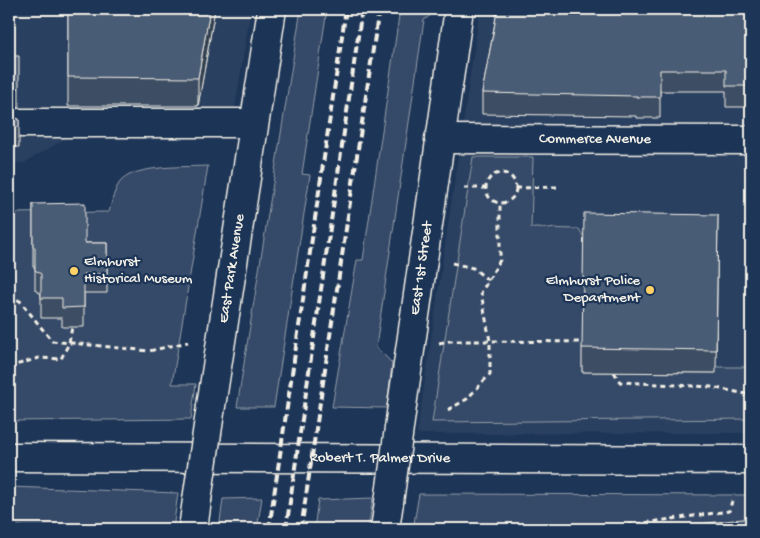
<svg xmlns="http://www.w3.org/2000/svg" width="760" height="538" font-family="'Gochi Hand',sans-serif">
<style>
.built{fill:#2a4060}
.green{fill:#354a67;stroke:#949ea8}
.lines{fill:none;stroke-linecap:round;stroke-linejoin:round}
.minor-casing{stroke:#f4f1e8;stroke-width:31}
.major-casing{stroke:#f4f1e8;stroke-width:31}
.path{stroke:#f4f1e8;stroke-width:3;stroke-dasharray:5 4;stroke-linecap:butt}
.minor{stroke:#1d3557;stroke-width:28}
.major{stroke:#1d3557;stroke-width:28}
.rail{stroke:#f4f1e8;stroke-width:4;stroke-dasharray:8 4;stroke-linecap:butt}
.minor-bridge-casing{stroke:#f4f1e8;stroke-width:31;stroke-linecap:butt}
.minor-bridge{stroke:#1d3557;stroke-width:28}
.wall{fill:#3e4e64;stroke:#f4f1e8}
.shaded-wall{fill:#324051;stroke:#f4f1e8}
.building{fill:#485b74;stroke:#f4f1e8}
.poi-dot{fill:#ffd166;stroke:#1d3557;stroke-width:2}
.labels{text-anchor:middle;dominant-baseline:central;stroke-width:4.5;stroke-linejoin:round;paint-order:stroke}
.street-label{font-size:15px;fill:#f4f1e8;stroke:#1d3557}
.poi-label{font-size:15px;fill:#f4f1e8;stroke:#1d3557;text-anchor:start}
</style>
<rect width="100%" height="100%" fill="#1d3557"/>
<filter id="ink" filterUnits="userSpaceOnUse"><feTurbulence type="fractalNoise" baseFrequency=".02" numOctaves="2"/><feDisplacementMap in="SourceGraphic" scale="10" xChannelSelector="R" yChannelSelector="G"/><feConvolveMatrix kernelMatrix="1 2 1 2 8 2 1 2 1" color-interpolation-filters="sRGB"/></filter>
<g filter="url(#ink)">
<g class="built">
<polygon points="9,9 251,9 231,133 75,133 24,163 9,163"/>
<polygon points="480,9 751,9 751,433 417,434"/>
</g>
<g class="green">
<polygon points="301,9 327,9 302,174 310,175 274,407 237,407"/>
<polygon points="400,9 439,9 424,20 376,347 392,363 387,408 332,407 357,260 363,260"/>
<polygon points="473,157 533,157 531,228 579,229 584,237 582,372 715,373 716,367 751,367 751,419 432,422"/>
<path d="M208,166L172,384H196L191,419L9,421V213L109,212C112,202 114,188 122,180C137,165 187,167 208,166Z"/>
<polygon points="9,487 178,493 173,529 9,529"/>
<polygon points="419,494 751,495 751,529 413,529"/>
<polygon points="262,498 257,529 219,529 223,499"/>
<polygon points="373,498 368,529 314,529 318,500"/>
</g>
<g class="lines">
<g class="minor-casing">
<g id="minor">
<polyline points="19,123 254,123"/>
<path id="s1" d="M439,139L751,140"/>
<path id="s2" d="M211,406L272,9"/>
<path id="s3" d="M402,406L459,9"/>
<polyline points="193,529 197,500"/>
<polyline points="385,529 389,502"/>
</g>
</g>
<g class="major-casing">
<g id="major">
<path id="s4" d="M9,457L751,460"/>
</g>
</g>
<g class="path">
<circle cx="501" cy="188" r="15"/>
<polyline points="464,188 486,188"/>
<polyline points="516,188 557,187"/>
<polyline points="452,263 473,268 488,280"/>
<polyline points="9,296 20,301 52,341 149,351 188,342"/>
<polyline points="439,343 449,341 490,341 582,342"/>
<polyline points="9,367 39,358 61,359 69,343 72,327"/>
<polyline points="614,372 620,382 711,387 751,395"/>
<polyline points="448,410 467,399 490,374 490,341 481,293 500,260 500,203"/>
<polyline points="9,526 26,529"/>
<polyline points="601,529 729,511 732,501"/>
</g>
<use href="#minor" class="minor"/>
<use href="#major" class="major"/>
<g class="rail">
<polyline points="269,529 346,9"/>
<polyline points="286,529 362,9"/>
<polyline points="301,529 379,9"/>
</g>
<g class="minor-bridge-casing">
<g id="minor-bridge">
<polyline points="197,500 211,406"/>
<polyline points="389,502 402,406"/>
</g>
</g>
<use href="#minor-bridge" class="minor-bridge"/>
</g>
<g class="wall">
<polygon points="68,9 215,9 198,106 68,106"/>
<polygon points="751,9 751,107 726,107 726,91 660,91 660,118 636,118 636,116 482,114 482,93 496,17 496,12"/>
<polygon points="9,114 12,117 19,119 19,147 9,147"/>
<polygon points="33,204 85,243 107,243 107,293 84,293 84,327 62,327 62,318 41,318 41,294 35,290 35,267 33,267"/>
<polygon points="718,215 716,373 582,372 582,348"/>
</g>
<g class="shaded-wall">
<polygon points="210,9 215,9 198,106 198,78"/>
<polygon points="19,88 19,107 11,110 9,112 9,92 11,90"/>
</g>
<g class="building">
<polygon points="68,9 210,9 198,78 68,77"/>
<polygon points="496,9 751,9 751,86 726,86 726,70 660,70 660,97 636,97 637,96 482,93 497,12 496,12"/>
<polygon points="9,56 19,56 19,88 11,90 9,92"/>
<polygon points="9,114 12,117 19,119 19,127 9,127"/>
<polygon points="85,203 85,243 107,243 107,274 84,274 84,307 62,308 62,298 41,298 41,274 35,270 35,247 33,247 33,204"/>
<polygon points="584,213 718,215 716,350 582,348"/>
<polygon points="751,518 751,529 657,529"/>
</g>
</g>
<g class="poi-dot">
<circle cx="74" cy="271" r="5"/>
<circle cx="650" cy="290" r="5"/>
</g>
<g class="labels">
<g class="street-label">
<text stroke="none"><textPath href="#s1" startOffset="156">Commerce Avenue</textPath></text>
<text stroke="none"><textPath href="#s2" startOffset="139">East Park Avenue</textPath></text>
<text stroke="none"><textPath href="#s3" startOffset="139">East 1st Street</textPath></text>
<text stroke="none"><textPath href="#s4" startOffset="371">Robert T. Palmer Drive</textPath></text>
</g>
<g class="poi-label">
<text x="84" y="262">Elmhurst<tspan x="84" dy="17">Historical Museum</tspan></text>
<text x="640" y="281" text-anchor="end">Elmhurst Police<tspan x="640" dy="17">Department</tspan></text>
</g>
</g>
<rect width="760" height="538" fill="none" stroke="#1d3557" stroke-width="30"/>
<rect x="15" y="15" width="730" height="508" fill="none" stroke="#f4f1e8" stroke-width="2" filter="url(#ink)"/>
</svg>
